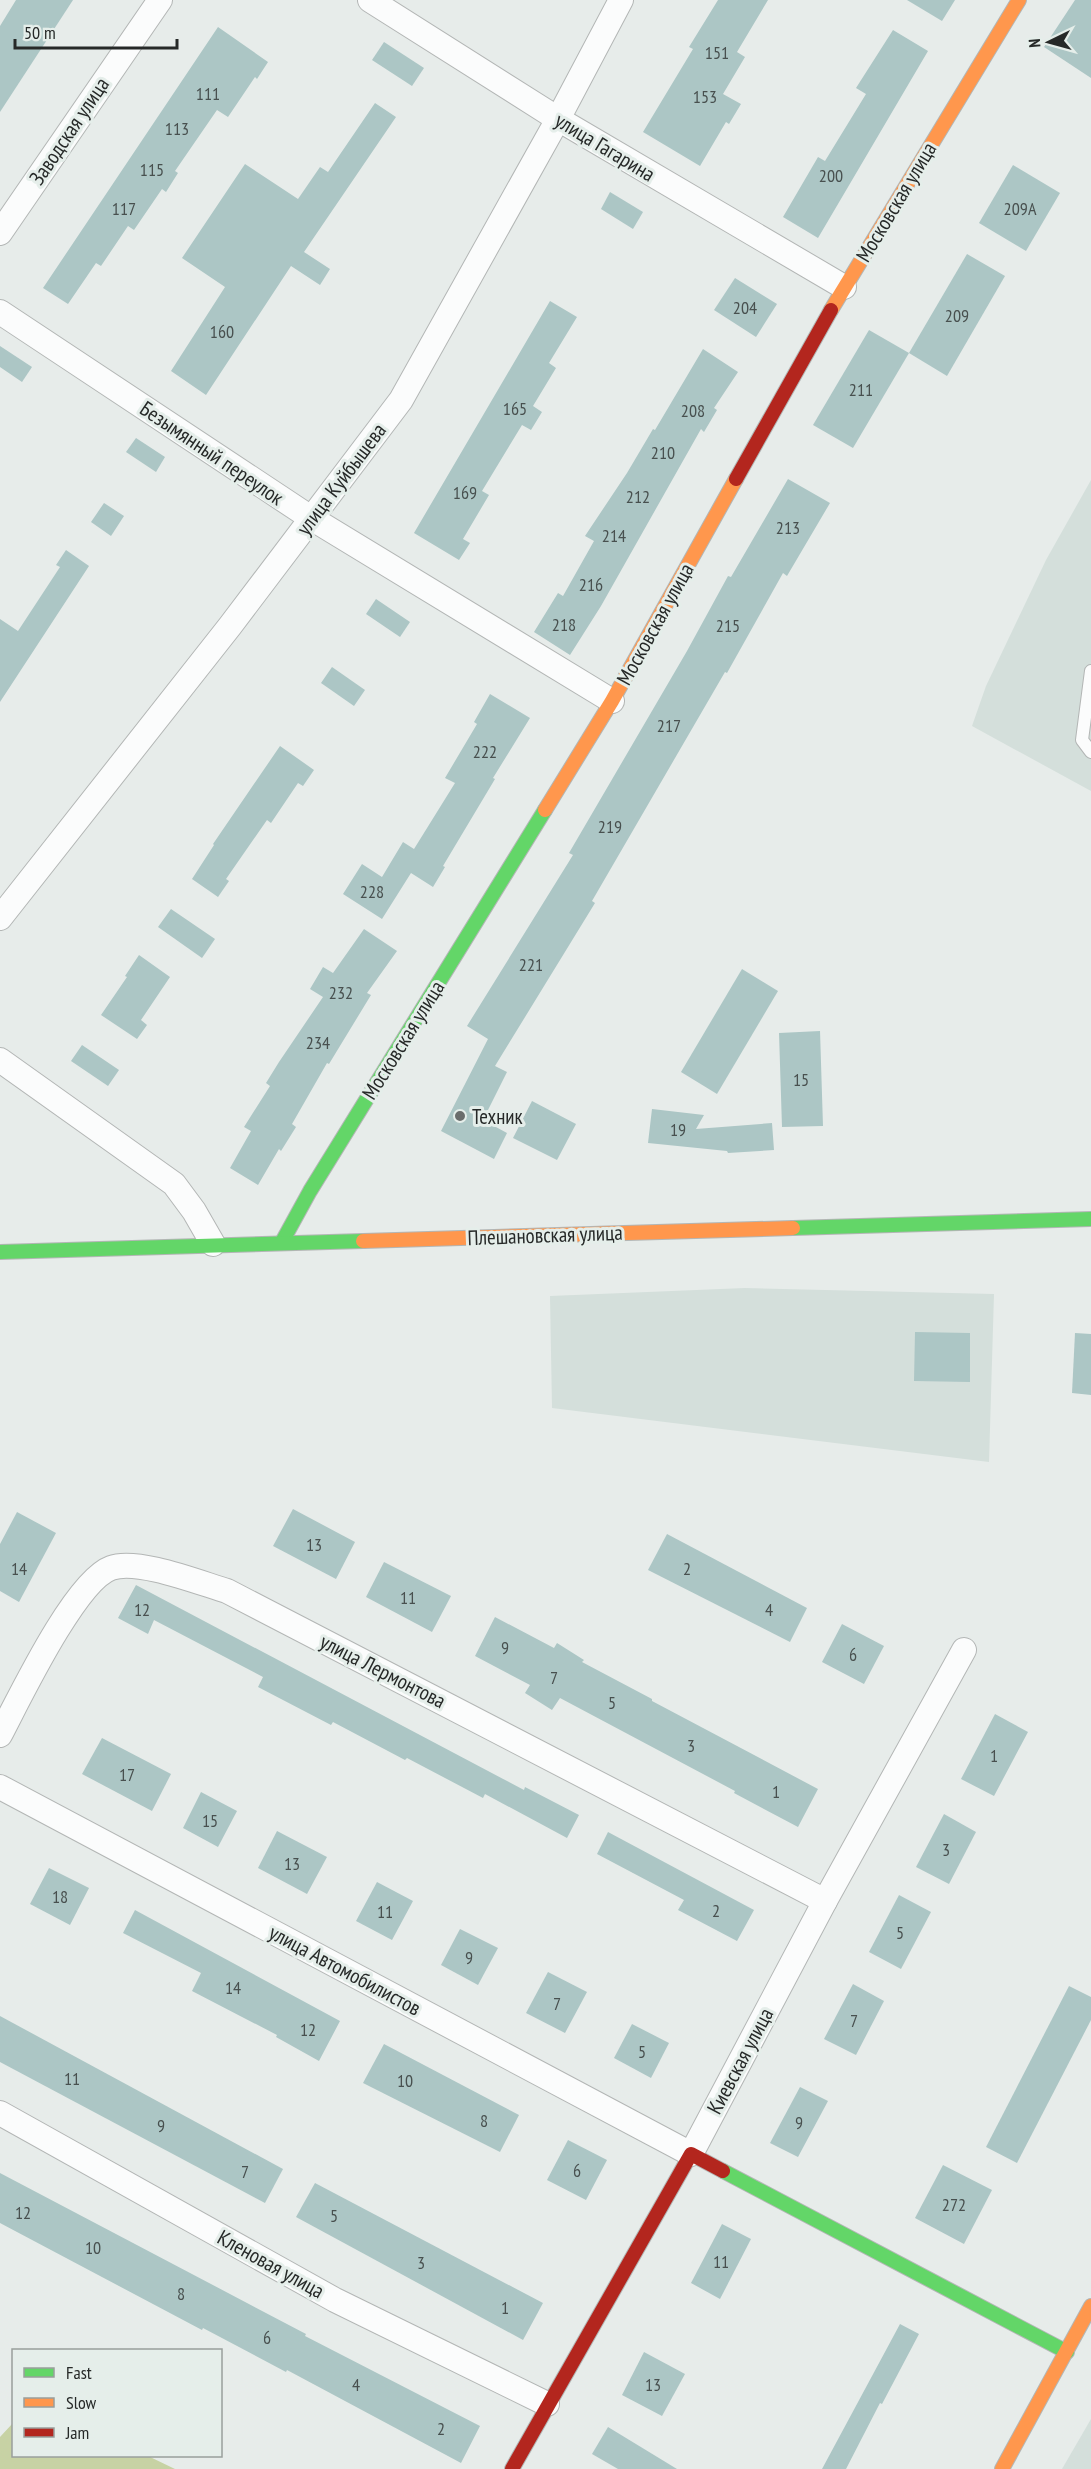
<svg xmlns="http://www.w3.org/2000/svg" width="1091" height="2469" font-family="'PT Sans Narrow',sans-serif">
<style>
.built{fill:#d4dfdb}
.forest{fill:#c7d2a4}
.building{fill:#acc6c5}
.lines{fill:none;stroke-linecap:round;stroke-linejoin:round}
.lane-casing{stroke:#b3b6b5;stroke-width:14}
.street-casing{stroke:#b3b6b5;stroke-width:26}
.fast-casing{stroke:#b3b6b5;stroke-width:16}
.slow-casing{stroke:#b3b6b5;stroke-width:16}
.jam-casing{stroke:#b3b6b5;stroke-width:16}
.lane{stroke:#fbfcfc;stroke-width:12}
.street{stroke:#fbfcfc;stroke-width:24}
.fast{stroke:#63d668;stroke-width:14}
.slow{stroke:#ff974d;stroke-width:14}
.jam{stroke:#b3261e;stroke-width:14}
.poi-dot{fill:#6a6d6c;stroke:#e5eeea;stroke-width:2}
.labels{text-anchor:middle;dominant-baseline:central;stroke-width:6;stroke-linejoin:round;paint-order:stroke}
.number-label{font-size:18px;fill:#48504f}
.street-label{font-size:21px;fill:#262928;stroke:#e5eeea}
.poi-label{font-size:21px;fill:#262928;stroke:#e5eeea;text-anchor:start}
</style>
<rect width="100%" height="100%" fill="#e7ecea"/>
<g class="built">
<polygon points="1091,480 1091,791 972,726 986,686 1046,560"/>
<polygon points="745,1288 994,1294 989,1462 552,1408 550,1296"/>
<polygon points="1091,2419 1091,2469 1062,2469"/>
</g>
<polygon class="forest" points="13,2423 14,2456 148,2456 175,2469 0,2469 0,2437"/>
<g class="building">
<polygon points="16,0 73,0 0,112 0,26"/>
<polygon points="718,0 768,0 737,52 745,57 723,94 741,104 729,124 726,122 700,166 643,132 693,49 689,47"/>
<polygon points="907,0 955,0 942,21"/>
<polygon points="1075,0 1091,0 1091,78 1044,47"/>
<polygon points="218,27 268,62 257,79 255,77 228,117 217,110 175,171 178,173 166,192 162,189 134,230 128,226 101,266 96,263 68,304 43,288"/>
<polygon points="893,30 928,51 818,238 783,217 818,157 825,161 866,94 856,88"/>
<polygon points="384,42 424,68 412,86 372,60"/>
<polygon points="375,103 396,117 304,252 330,269 320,285 291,266 206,395 171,371 225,287 182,258 245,164 298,199 320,167 328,172"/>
<polygon points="1013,165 1060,193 1026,251 979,223"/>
<polygon points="610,192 643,212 633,229 601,209"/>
<polygon points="967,254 1005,276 947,376 909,353"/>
<polygon points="735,278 777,304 756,337 714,310"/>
<polygon points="550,301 577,317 549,363 556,368 533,406 542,412 531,430 522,425 482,491 489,495 463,539 470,543 459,560 414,533"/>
<polygon points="869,330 909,353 853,448 813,425"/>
<polygon points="0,346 32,367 22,382 0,367"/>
<polygon points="703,349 738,372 714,408 717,410 704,432 701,429 601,606 570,655 534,632 558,593 563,596 594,541 585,536 627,473 653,429 655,430"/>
<polygon points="136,438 165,457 156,472 126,452"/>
<polygon points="788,479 830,503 787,576 783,573 727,673 725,672 592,901 595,903 495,1066 507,1072 483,1120 507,1133 494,1159 441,1131 488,1039 467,1026 573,855 569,853 687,651 728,576 731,577"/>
<polygon points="104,503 124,516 111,536 91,522"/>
<polygon points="66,550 89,566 0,702 0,619 18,631 60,567 56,565"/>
<polygon points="376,599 410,622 400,637 366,614"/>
<polygon points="332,667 365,690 354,706 321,683"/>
<polygon points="490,694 530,718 493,778 495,779 443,866 445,867 433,887 411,873 382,919 343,894 362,864 382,877 403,842 414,849 455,783 445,778 477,724 474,722"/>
<polygon points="280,746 314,770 303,786 298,783 271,823 267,820 226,879 229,881 218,897 192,879 214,845 213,844"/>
<polygon points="171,909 215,939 202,958 158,927"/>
<polygon points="364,929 397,951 367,993 371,995 329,1064 327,1063 292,1124 296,1127 281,1151 279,1149 258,1185 230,1168 251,1131 244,1127 270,1086 266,1083 279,1062 323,997 310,989 323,967 333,973"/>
<polygon points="139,955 170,977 141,1020 147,1025 137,1039 101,1015 127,977 125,976"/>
<polygon points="742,969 778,991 717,1094 681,1072"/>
<polygon points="820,1031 823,1126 782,1127 779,1033"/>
<polygon points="82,1045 119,1070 108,1086 71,1061"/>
<polygon points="532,1101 576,1124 557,1160 513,1138"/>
<polygon points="652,1109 704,1115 696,1129 772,1123 774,1150 728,1153 727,1151 648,1143"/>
<polygon points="915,1332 970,1333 970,1382 914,1381"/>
<polygon points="1075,1333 1091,1334 1091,1395 1072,1393"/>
<polygon points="293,1509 355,1542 336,1579 273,1546"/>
<polygon points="17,1512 56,1533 19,1602 0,1591 0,1544"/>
<polygon points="667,1534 807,1608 790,1642 648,1570"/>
<polygon points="384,1562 451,1596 432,1632 366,1597"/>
<polygon points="136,1585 524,1790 525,1787 579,1815 567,1838 485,1794 483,1798 407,1758 405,1760 333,1722 331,1725 258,1687 263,1677 154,1620 148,1634 118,1618"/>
<polygon points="495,1617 554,1648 557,1643 584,1660 582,1662 652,1699 652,1701 818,1789 798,1827 734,1793 735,1791 560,1698 552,1710 525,1693 530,1685 475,1656"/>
<polygon points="842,1624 884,1646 864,1684 822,1662"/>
<polygon points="995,1714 1028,1732 994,1796 961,1779"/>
<polygon points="102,1738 171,1774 152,1811 82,1774"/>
<polygon points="201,1792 237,1811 218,1847 183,1828"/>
<polygon points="944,1814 976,1832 949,1884 916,1867"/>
<polygon points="277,1831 327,1857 307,1894 258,1868"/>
<polygon points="608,1832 754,1910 737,1941 678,1910 684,1900 597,1854"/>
<polygon points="49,1868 89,1888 70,1925 30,1904"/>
<polygon points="377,1882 413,1901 392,1940 356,1921"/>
<polygon points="899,1895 931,1912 901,1969 869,1952"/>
<polygon points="135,1910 340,2021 319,2061 276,2037 277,2035 192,1991 201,1973 123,1933"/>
<polygon points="460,1929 498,1948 478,1985 441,1965"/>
<polygon points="548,1972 587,1992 565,2033 526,2013"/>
<polygon points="853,1984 884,2001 856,2055 824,2039"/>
<polygon points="1069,1986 1091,1997 1091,2020 1017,2163 986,2147"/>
<polygon points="0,2016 283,2169 265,2203 0,2062"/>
<polygon points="632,2024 669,2043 651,2078 614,2058"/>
<polygon points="384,2044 519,2115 500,2152 363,2083"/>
<polygon points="800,2087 828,2101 798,2157 770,2143"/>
<polygon points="568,2140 607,2160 586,2200 547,2180"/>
<polygon points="943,2165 992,2190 964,2244 915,2218"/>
<polygon points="0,2173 306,2334 305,2336 480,2426 461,2463 287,2370 286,2372 203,2328 202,2330 0,2223"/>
<polygon points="315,2183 543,2303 523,2340 296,2217"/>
<polygon points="722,2224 751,2239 720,2299 691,2283"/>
<polygon points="900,2324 919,2334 882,2404 880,2403 846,2469 822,2469"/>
<polygon points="644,2352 685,2374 662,2416 622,2395"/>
<polygon points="608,2427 677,2469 618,2469 592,2454"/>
</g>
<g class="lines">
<g class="lane-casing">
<polyline id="lane" points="1091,671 1082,740 1091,752"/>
</g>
<g class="street-casing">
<g id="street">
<polyline points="370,0 558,119 844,287"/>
<polyline points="0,233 160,0"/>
<polyline points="0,312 311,518 612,701"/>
<polyline points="0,918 230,626 401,400 558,119 621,0"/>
<polyline points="0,1060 174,1184 194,1211 213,1244"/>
<path d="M0,1735C19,1699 75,1581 111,1568C137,1558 200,1583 227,1591L825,1901"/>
<polyline points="0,1787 691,2154 825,1901 964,1650"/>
<polyline points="0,2113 335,2300 547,2404"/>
</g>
</g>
<g class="fast-casing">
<g id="fast">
<polyline points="793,1228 1091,1219"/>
<polyline points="282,1242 310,1191 545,810"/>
<polyline points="0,1252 363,1241"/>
<polyline points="723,2171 1067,2352"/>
</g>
</g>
<g class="slow-casing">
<g id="slow">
<polyline points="831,310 1019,0"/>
<polyline points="545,810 612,701 736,479"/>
<polyline points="363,1241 793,1228"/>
<polyline points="1002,2469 1091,2306"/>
</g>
</g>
<g class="jam-casing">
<g id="jam">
<polyline points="736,479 831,310"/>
<polyline points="512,2469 691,2154 723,2171"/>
</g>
</g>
<use href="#lane" class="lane"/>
<use href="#street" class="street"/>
<use href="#fast" class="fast"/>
<use href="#slow" class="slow"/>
<use href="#jam" class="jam"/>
</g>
<circle class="poi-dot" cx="460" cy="1116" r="6"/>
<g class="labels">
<g class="number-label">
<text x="717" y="52">151</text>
<text x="208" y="93">111</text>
<text x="705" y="96">153</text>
<text x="177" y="128">113</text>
<text x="152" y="169">115</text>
<text x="831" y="175">200</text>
<text x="124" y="208">117</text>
<text x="1020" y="208">209А</text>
<text x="745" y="307">204</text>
<text x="957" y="315">209</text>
<text x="222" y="331">160</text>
<text x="861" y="389">211</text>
<text x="515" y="408">165</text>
<text x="693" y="410">208</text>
<text x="663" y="452">210</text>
<text x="465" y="492">169</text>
<text x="638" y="496">212</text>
<text x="788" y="527">213</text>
<text x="614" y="535">214</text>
<text x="591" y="584">216</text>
<text x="564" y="624">218</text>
<text x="728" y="625">215</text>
<text x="669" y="725">217</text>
<text x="485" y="751">222</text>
<text x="610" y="826">219</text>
<text x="372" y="891">228</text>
<text x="531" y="964">221</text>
<text x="341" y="992">232</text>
<text x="318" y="1042">234</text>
<text x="801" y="1079">15</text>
<text x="678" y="1129">19</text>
<text x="314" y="1544">13</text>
<text x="19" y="1568">14</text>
<text x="687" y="1568">2</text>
<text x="408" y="1597">11</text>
<text x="142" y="1609">12</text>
<text x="769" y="1609">4</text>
<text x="505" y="1647">9</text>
<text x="853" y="1654">6</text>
<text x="554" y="1677">7</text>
<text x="612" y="1702">5</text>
<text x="691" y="1745">3</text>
<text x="994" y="1755">1</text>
<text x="127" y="1774">17</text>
<text x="776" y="1791">1</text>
<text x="210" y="1820">15</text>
<text x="946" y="1849">3</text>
<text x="292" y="1863">13</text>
<text x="60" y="1896">18</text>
<text x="716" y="1910">2</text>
<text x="385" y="1911">11</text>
<text x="900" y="1932">5</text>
<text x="469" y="1957">9</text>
<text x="233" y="1987">14</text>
<text x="557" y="2003">7</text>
<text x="854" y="2020">7</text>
<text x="308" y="2029">12</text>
<text x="642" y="2051">5</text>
<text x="72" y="2078">11</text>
<text x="405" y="2080">10</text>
<text x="484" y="2120">8</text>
<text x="799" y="2122">9</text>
<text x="161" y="2125">9</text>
<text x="577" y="2170">6</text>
<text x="245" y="2171">7</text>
<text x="954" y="2204">272</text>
<text x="23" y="2212">12</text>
<text x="334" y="2215">5</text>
<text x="93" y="2247">10</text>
<text x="721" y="2261">11</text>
<text x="421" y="2262">3</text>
<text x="181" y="2293">8</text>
<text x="505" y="2307">1</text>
<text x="267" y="2337">6</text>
<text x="356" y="2384">4</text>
<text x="653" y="2384">13</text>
<text x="441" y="2428">2</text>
</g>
<g class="street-label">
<text transform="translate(69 131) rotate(-56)">Заводская улица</text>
<text transform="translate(605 147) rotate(31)">улица Гагарина</text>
<text transform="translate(896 202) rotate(-59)">Московская улица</text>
<text transform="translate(212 453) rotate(34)">Безымянный переулок</text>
<text transform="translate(341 479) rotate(-53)">улица Куйбышева</text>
<text transform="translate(655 624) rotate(-61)">Московская улица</text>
<text transform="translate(403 1040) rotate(-58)">Московская улица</text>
<text transform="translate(545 1235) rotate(-2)">Плешановская улица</text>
<text transform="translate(383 1671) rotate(27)">улица Лермонтова</text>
<text transform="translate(345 1970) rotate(28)">улица Автомобилистов</text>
<text transform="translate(740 2061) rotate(-62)">Киевская улица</text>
<text transform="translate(271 2264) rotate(29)">Кленовая улица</text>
</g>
<g class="poi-label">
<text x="472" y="1116">Техник</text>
</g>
</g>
<rect x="12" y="2349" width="210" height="108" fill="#e5eeea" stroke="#999f9c" stroke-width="1.5"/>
<rect x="24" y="2368" width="30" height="9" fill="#63d668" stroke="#999f9c" stroke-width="1.5"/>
<text x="66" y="2379" font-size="18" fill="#262928">Fast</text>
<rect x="24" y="2398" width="30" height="9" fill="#ff974d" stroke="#999f9c" stroke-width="1.5"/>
<text x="66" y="2409" font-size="18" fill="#262928">Slow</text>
<rect x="24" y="2428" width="30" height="9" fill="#b3261e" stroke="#999f9c" stroke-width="1.5"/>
<text x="66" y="2439" font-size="18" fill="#262928">Jam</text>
<g transform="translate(1049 42) rotate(265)" stroke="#e5eeea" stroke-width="4.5" paint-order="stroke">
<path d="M0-4.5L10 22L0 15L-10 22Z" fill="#262928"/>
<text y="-9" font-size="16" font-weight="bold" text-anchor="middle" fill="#262928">N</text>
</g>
<path d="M15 39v9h162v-9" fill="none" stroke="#262928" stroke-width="3"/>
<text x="24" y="39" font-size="18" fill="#262928" stroke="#e5eeea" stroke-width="4.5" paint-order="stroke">50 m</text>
</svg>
